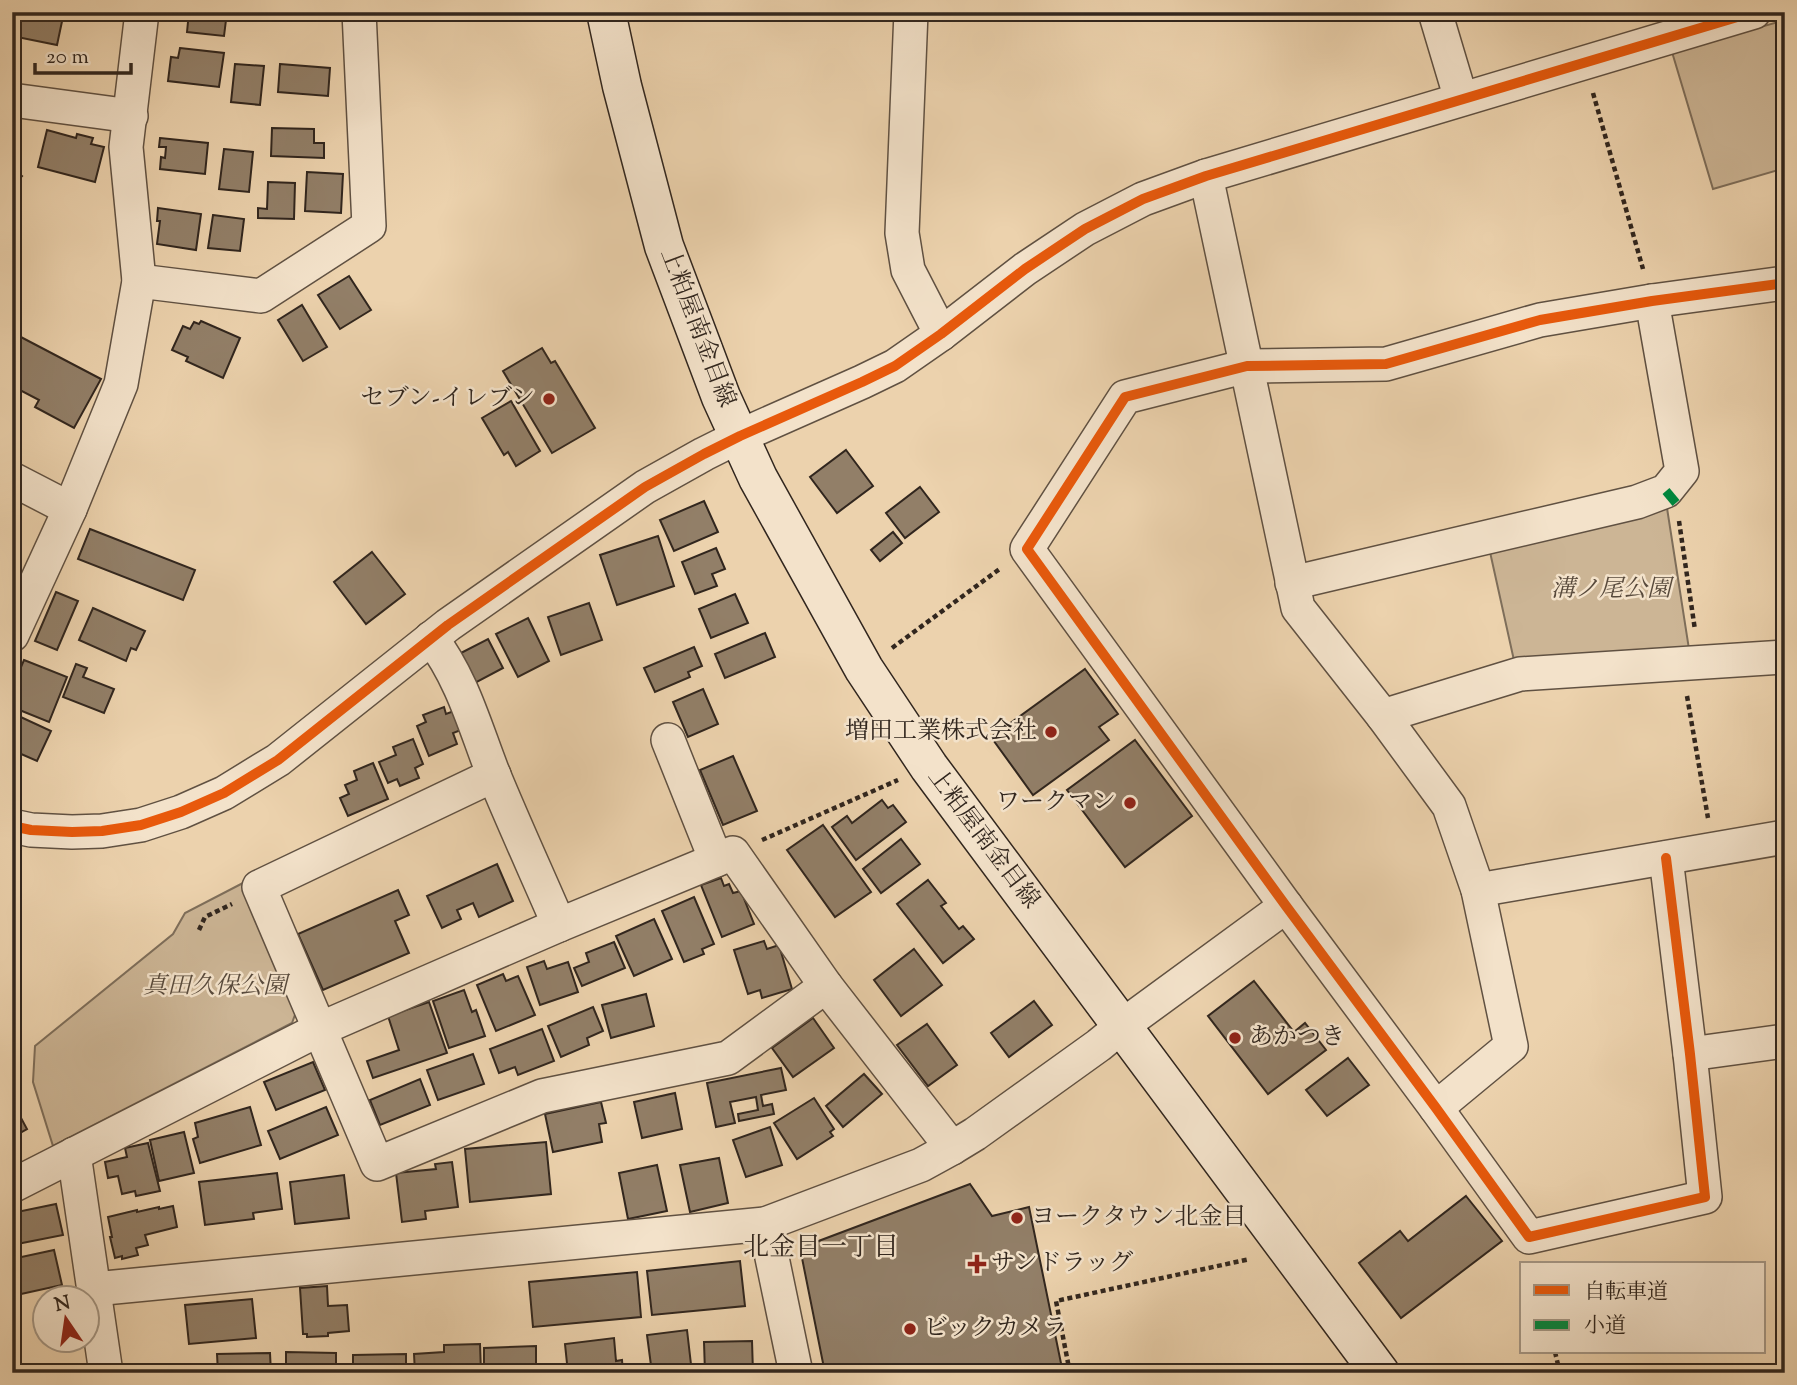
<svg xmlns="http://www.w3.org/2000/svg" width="1797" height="1385" font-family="'Sorts Mill Goudy','Noto Serif JP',serif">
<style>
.green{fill:#ccb595;stroke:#7e6e5a;stroke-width:2}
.building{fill:#927f68;stroke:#31261e;stroke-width:2}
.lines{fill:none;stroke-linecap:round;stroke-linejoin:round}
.minor-casing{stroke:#605142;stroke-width:36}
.secondary-casing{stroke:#31261e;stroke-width:41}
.path{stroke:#31261e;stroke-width:4.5;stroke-dasharray:5 3.5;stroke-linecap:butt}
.minor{stroke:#f3e2ca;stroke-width:33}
.secondary{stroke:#f3e2ca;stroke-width:38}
.quiet{stroke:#00873e;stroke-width:9;stroke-dasharray:18 9;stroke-linecap:butt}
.cycleway-casing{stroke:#f3e2ca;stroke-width:15}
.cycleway{stroke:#e8590c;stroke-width:10}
.poi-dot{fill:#8f2418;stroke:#f3e2ca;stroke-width:2.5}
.labels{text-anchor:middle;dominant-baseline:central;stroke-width:5;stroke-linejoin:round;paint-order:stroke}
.street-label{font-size:24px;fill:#31261e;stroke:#f3e2ca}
.poi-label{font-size:24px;fill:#31261e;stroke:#f3e2ca;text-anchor:start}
.park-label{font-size:24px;font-style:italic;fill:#584a3c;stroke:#f3e2ca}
.neighbourhood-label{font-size:26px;fill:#31261e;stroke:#f3e2ca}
</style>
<rect width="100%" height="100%" fill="#ecd2ad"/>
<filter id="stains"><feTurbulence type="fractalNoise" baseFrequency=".00286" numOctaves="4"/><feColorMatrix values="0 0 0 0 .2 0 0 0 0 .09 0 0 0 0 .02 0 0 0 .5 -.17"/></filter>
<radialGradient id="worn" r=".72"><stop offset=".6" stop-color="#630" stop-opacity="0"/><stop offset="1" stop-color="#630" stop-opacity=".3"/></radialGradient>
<g class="green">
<polygon points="1785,20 1785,168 1713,189 1672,52"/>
<polygon points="1667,508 1689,649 1515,665 1490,552"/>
<polygon points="243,883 293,999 296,1012 292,1023 53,1146 33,1082 35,1046 173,934 185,913"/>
</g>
<g class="building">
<polygon points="14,12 64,12 57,45 12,36"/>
<polygon points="189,12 227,12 224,36 187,32"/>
<polygon points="180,48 224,53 219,87 168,81 171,57 178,58"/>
<polygon points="235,64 264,66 260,105 231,102"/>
<polygon points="280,64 330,68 328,96 278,92"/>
<polygon points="272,128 314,129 314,143 324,143 324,158 271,156"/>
<polygon points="47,130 76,138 77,134 93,138 91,144 104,147 95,182 38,167"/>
<polygon points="160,138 208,143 205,174 160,169 161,157 165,158 166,147 159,147"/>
<polygon points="224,149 253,152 249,192 219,189"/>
<polygon points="12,168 22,176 12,187"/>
<polygon points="307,172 343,174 341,213 305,211"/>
<polygon points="268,182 295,183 294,219 258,218 258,208 267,209"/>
<polygon points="158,208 201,214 196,250 157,244 160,221 157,221"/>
<polygon points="213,215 244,219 240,251 208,248"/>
<polygon points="349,276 371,310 340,329 318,295"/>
<polygon points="302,305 327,347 303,361 278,320"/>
<polygon points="201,321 240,338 223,378 186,361 188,357 172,350 183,326 190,329 194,322 199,324"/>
<polygon points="17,335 101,379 74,428 35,407 39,400 12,386 12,344"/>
<polygon points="542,348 551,363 555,361 595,428 552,453 503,371"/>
<polygon points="511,401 540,451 516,466 508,452 504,455 482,418"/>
<polygon points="846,450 873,486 837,513 810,477"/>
<polygon points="920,487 939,512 905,538 886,513"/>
<polygon points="704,501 718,532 674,551 660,520"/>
<polygon points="90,529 195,570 183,600 78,559"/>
<polygon points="893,532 902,543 880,561 871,550"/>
<polygon points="658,536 674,586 617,605 600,555"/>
<polygon points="716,548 725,569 712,574 717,586 695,594 682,562"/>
<polygon points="372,552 405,594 366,624 334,582"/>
<polygon points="56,592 78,601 57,650 35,641"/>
<polygon points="735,594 748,623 711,638 699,609"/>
<polygon points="589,603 602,640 561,655 548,617"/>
<polygon points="93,608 145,631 136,650 131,648 126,661 79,640"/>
<polygon points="528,618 549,661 518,677 496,634"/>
<polygon points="765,633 775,657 725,678 715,654"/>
<polygon points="488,639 503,668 473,684 457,655"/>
<polygon points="694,647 702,666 688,672 690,677 655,692 644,668"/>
<polygon points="24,660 67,677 49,722 12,707 12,688"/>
<polygon points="76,664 87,668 83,677 114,689 104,713 63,697"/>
<polygon points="1085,669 1118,714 1099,727 1109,740 1033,795 991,737"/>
<polygon points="703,689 718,724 688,737 673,702"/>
<polygon points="444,707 446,714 454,711 461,730 453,733 457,744 429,756 417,726 426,722 423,715"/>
<polygon points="12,713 51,731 37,761 12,750"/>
<polygon points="413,739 423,764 415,768 419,778 400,786 397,779 388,783 379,762 396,755 393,747"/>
<polygon points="1135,740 1192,816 1125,867 1067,790"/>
<polygon points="733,756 757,811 723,825 700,770"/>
<polygon points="373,763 388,799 348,816 340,798 349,794 345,785 357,780 354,771"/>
<polygon points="882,800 888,808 893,805 906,822 856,860 832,827 847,816 852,823"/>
<polygon points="823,825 871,892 835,917 787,850"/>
<polygon points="901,839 920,864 881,893 863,869"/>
<polygon points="497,864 513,901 479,917 473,903 457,910 461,919 442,928 427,896"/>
<polygon points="12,867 17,868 12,892"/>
<polygon points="721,878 724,886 729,884 733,893 741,891 754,924 722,937 701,885"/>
<polygon points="928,880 946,903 941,906 959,929 963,926 974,939 943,963 897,904"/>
<polygon points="398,890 409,915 395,921 409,953 323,990 298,934"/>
<polygon points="694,897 714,944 702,949 704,954 684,962 662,911"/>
<polygon points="654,919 672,959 634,976 616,936"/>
<polygon points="764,941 767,949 779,945 792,989 762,998 760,990 748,994 734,950"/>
<polygon points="614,942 625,968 582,986 574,968 589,962 586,953"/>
<polygon points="914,949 942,985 901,1016 874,980"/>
<polygon points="544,961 547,969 568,962 578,992 540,1005 527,967"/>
<polygon points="503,974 506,981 518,976 535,1015 496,1031 477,985"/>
<polygon points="1254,981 1294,1032 1305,1023 1326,1050 1268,1094 1208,1016"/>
<polygon points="464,990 472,1012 476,1010 485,1036 449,1048 433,1001"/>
<polygon points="646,994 654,1026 611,1038 602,1005"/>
<polygon points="1034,1001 1052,1025 1009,1057 991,1033"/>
<polygon points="429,1002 447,1053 373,1078 367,1061 399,1050 388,1016"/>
<polygon points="593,1007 603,1031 587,1038 589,1045 561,1057 548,1026"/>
<polygon points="813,1018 834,1048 793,1077 772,1048"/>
<polygon points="927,1024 957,1065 928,1086 897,1045"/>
<polygon points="542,1029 554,1061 518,1075 515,1067 499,1073 490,1049"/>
<polygon points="473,1054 484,1084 438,1100 427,1070"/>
<polygon points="1348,1058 1369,1085 1327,1116 1306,1090"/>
<polygon points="313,1062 325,1090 276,1110 264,1082"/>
<polygon points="781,1068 786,1090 761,1095 763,1106 772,1104 774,1114 739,1121 738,1114 758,1110 756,1097 730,1102 735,1123 716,1127 707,1083"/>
<polygon points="864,1074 882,1094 843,1127 826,1106"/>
<polygon points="420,1079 430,1105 380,1125 370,1100"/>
<polygon points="675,1093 682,1129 642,1138 634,1102"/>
<polygon points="814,1098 834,1129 830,1132 833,1136 797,1159 774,1123"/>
<polygon points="601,1102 606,1123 599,1124 602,1142 553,1152 545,1114"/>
<polygon points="14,1105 27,1129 13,1137 15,1141 12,1142 12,1106"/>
<polygon points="250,1107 261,1145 200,1163 193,1139 198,1137 195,1123"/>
<polygon points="326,1107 338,1135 280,1159 268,1131"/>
<polygon points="770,1127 782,1165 746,1177 733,1140"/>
<polygon points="184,1132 194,1173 159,1181 150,1140"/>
<polygon points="546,1142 551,1194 470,1202 465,1149"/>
<polygon points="148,1143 160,1191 136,1196 135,1191 122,1194 118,1176 108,1178 105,1162 127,1157 125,1148"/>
<polygon points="719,1158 728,1203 690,1212 680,1165"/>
<polygon points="452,1162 458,1207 425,1211 426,1219 402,1222 396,1173 436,1169 435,1164"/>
<polygon points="657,1165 667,1211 628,1219 619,1173"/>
<polygon points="277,1173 282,1209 253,1213 254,1219 205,1225 199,1182"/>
<polygon points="344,1175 349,1218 295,1224 290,1182"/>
<polygon points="970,1184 992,1216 1029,1207 1063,1373 825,1373 800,1248"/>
<polygon points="1466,1196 1502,1241 1401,1318 1359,1263 1400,1231 1408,1241"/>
<polygon points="56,1204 63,1235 12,1245 12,1213"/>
<polygon points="173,1206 177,1227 145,1235 148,1245 136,1248 138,1255 122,1259 122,1256 115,1258 110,1237 112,1237 108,1217 137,1210 137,1212 159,1207 159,1209"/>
<polygon points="54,1250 62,1285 12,1296 12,1259"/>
<polygon points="740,1261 745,1306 652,1315 647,1271"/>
<polygon points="637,1272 641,1317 533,1327 529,1282"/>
<polygon points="327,1286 328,1306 347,1305 349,1331 328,1333 328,1336 307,1337 307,1334 303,1334 300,1288"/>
<polygon points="252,1299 256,1338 189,1344 185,1305"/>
<polygon points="687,1330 692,1373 652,1373 647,1335"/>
<polygon points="614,1338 616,1361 622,1360 623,1373 568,1373 565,1344"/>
<polygon points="752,1341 753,1373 705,1373 704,1342"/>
<polygon points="480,1344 481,1373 415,1373 414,1354 444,1352 444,1345"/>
<polygon points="536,1346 536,1373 484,1373 484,1348"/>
<polygon points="286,1352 336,1353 336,1373 286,1373"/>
<polygon points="270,1353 271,1373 218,1373 217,1354"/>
<polygon points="406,1354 406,1373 353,1373 353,1355"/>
</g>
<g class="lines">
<g class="minor-casing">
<g id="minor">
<polyline points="911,12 902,233 908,270 941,334"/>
<polyline points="1435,12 1461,99"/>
<polyline points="12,100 131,116"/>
<polyline points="1206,176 1298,608 1383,716 1449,806 1478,890 1511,1046 1436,1108"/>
<polyline points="139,281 261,296 369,226 359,12"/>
<polyline points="12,479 70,509"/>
<polyline points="1292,583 1637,502 1666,491 1682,471 1652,301"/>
<polyline points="12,635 70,509 121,384 139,281 126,147 142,12"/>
<path d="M431,638C462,678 475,727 493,773C514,824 537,874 559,925"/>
<polyline points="1383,716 1520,674 1785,657"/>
<polyline points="668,740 716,860"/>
<polyline points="494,775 259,887 377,1164 542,1096 728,1058 826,986"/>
<polyline points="12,826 31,830 72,832 102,831 141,825 181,812 224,793 278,760 448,625 645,487 704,454 740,436 862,382 895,366 941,334 1025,269 1085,229 1143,199 1206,176 1754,12"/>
<polyline points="1666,858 1690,1054 1705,1197 1529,1237 1436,1108 1286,906 1027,549 1125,397 1247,366 1386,364 1540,320 1652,301 1785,283"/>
<polyline points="1478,890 1785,837"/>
<polyline points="1690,1054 1785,1041"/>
<polyline points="74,1154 106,1373"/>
<polyline points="12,1186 320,1029 559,925 733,853 826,986 952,1148"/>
<polyline points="765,1224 796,1373"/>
<polyline points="94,1289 765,1224 921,1165 952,1148 975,1134 1099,1045 1122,1026 1286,906"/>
</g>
</g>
<g class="secondary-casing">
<polyline id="secondary" points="606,12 622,86 664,246 721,397 758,478 864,669 929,767 1380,1373"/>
</g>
<g class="path">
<polyline points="1593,93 1643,269"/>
<polyline points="1679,521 1695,630"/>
<polyline points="892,648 1001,568"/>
<polyline points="1687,696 1708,818"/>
<polyline points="762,840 898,780"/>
<polyline points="199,930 205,917 232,904"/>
<polyline points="1555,1352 1560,1373"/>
<polyline points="1070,1373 1056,1301 1250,1259"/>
</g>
<use href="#minor" class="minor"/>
<use href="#secondary" class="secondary"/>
<polyline class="quiet" points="1666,491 1676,503"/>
<g class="cycleway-casing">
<g id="cycleway">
<polyline points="12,826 31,830 72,832 102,831 141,825 181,812 224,793 278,760 448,625 645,487 704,454 740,436 862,382 895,366 941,334 1025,269 1085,229 1143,199 1206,176 1754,12"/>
<polyline points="1666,858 1690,1054 1705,1197 1529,1237 1436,1108 1286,906 1027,549 1125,397 1247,366 1386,364 1540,320 1652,301 1785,283"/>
</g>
</g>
<use href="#cycleway" class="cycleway"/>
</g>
<g class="poi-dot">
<circle cx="549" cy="399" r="7"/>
<circle cx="1051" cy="732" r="7"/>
<circle cx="1130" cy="803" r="7"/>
<circle cx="1235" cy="1038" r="7"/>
<circle cx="1017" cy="1218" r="7"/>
<path d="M973.5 1253.5h7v7h7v7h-7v7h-7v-7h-7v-7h7z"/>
<circle cx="910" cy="1329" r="7"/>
</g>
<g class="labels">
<g class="street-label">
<text transform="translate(697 328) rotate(69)">上粕屋南金目線</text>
<text transform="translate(983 839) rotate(53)">上粕屋南金目線</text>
</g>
<g class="poi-label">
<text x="535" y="399" text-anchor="end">セブン-イレブン</text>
<text x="1037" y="732" text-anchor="end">増田工業株式会社</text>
<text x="1116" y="803" text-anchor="end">ワークマン</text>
<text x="1249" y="1038">あかつき</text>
<text x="1031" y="1218">ヨークタウン北金目</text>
<text x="991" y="1264">サンドラッグ</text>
<text x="924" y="1329">ビックカメラ</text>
</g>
<g class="park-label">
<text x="1611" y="590">溝ノ尾公園</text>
<text x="215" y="987">真田久保公園</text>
</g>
<g class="neighbourhood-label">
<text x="821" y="1248">北金目一丁目</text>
</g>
</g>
<rect width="1797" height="1385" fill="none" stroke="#ecd2ad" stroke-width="42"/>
<rect x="14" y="14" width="1769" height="1357" fill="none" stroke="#31261e" stroke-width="3.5"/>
<rect x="21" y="21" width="1755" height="1343" fill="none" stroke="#31261e" stroke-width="2"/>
<rect x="1520" y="1262" width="245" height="91" fill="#f3e2ca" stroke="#a59785" stroke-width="2"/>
<rect x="1534" y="1285" width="35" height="10" fill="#e8590c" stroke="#a59785" stroke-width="2"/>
<text x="1584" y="1298" font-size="21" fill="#31261e">自転車道</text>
<rect x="1534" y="1320" width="35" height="10" fill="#00873e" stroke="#a59785" stroke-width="2"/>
<text x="1584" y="1332" font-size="21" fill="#31261e">小道</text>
<g transform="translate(66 1319) rotate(347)"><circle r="33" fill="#f3e2ca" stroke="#a59785" stroke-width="2"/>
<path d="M0-5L12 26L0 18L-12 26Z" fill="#8f2418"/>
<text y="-10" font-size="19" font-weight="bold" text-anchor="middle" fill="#31261e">N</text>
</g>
<path d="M35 63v10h96v-10" fill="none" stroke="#31261e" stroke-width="3.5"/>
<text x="46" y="63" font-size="21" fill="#31261e" stroke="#f3e2ca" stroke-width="5" paint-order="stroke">20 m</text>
<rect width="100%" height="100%" filter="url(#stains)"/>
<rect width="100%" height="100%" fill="url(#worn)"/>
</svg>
